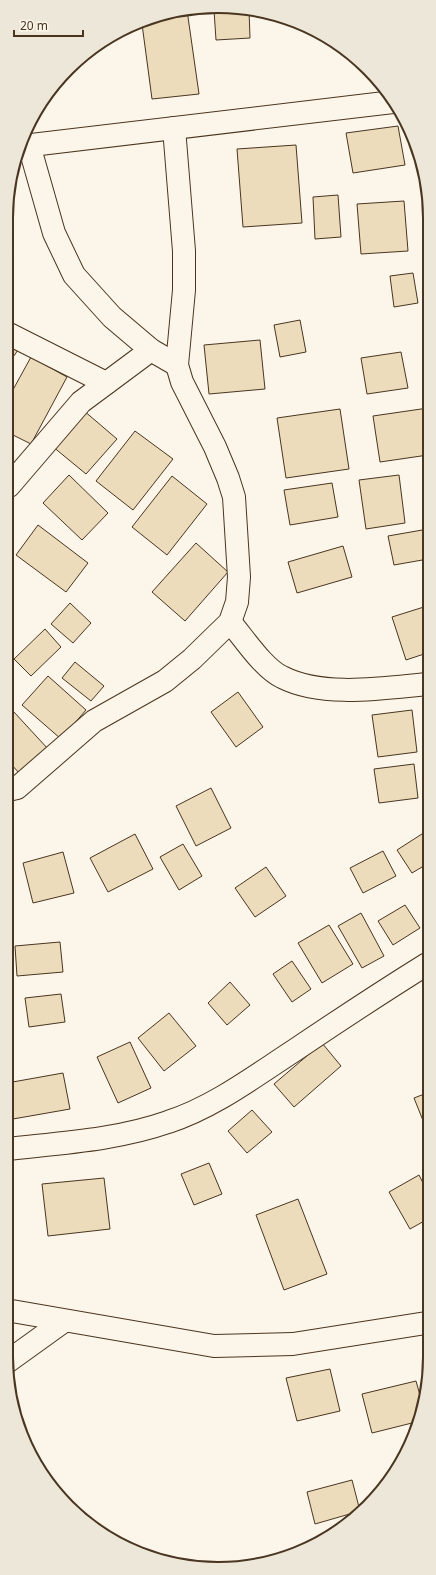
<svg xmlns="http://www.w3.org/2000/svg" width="436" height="1575" font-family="'Noto Sans',sans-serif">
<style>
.building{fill:#ecdcbc;stroke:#4a3520}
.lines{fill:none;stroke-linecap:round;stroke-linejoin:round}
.minor-casing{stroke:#4a3520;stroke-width:24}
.major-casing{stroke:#4a3520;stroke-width:24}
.minor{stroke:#fbf6e9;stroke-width:22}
.major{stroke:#fbf6e9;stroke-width:22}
.rim{fill:none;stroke:#4a3520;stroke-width:2}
</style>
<rect width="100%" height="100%" fill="#fbf6e9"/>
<g class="building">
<polygon points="176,10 187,10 199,94 152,99 142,24"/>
<polygon points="214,10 249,10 250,38 216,40"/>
<polygon points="398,126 405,165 353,173 346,133"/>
<polygon points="296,145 302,223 243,227 237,149"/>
<polygon points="338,195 341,237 315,239 313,197"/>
<polygon points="404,201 408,251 361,254 357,204"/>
<polygon points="10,266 12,299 10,299"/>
<polygon points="413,273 418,303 394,307 390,276"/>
<polygon points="300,320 306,352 280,357 274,325"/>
<polygon points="260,340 265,389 209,394 204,345"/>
<polygon points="9,344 18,350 9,363"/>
<polygon points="401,352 408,388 367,394 361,358"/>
<polygon points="31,357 67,377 31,444 9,433 9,397"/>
<polygon points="428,408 428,455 380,462 373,416"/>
<polygon points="340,409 349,469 286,478 277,418"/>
<polygon points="83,410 117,439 86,474 52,446"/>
<polygon points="135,431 173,459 133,510 96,481"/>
<polygon points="69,475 108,513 82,540 43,503"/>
<polygon points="399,475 405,523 366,529 359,480"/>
<polygon points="172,476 207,504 167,555 132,527"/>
<polygon points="332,483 338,517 290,525 284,490"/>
<polygon points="38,525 88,563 66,592 16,555"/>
<polygon points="428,529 428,559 394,565 388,536"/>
<polygon points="196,543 228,572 185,621 152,592"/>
<polygon points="343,546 352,577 297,593 288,562"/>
<polygon points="70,603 91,623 73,643 51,624"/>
<polygon points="427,606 427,653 406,660 392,617"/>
<polygon points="45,629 61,647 31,676 14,659"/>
<polygon points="75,662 104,686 91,701 62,678"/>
<polygon points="48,676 86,710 61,739 22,705"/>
<polygon points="238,692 263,727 236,747 211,712"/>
<polygon points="412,710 417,752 378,757 372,715"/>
<polygon points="13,711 49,750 21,775 8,761 8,715"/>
<polygon points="414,764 418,798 379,803 374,769"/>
<polygon points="211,788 231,828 196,846 176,806"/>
<polygon points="425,832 427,835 427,864 412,873 397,850"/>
<polygon points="135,834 153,869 108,892 90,858"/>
<polygon points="183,844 202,876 179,890 160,857"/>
<polygon points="383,851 396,876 363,893 350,868"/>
<polygon points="63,852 74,893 33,903 23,863"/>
<polygon points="266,867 286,896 255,917 235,888"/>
<polygon points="405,905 420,928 393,945 378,921"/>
<polygon points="361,913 384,956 362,968 338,926"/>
<polygon points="329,925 353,964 322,983 298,943"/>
<polygon points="60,942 63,972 17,976 15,946"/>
<polygon points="292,961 311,989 292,1002 273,974"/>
<polygon points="230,982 250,1005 227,1025 208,1003"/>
<polygon points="61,994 65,1022 29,1027 25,998"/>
<polygon points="169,1013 196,1046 164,1071 138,1038"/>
<polygon points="7,1029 10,1044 7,1044"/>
<polygon points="130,1042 151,1088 118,1103 97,1057"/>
<polygon points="322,1043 341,1066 294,1107 274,1084"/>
<polygon points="63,1073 70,1109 13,1119 7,1083"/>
<polygon points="427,1093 426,1128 414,1098"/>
<polygon points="252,1110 272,1132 247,1153 228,1131"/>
<polygon points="209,1163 222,1194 194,1205 181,1174"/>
<polygon points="419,1175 426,1189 426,1220 410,1229 389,1192"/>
<polygon points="104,1178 110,1229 48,1236 42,1184"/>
<polygon points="298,1199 327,1274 284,1290 256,1215"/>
<polygon points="330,1369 340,1411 297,1421 286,1378"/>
<polygon points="416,1381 423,1406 416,1422 372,1433 362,1394"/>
<polygon points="352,1480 360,1511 315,1524 307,1492"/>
</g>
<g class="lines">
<g class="minor-casing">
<g id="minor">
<polyline points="29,145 54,233 74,275 112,317 151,350 177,365"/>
<polyline points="23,146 393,102"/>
<polyline points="9,334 106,383"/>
<polyline points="9,486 81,402 151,350"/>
<path d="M230,622C244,638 263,668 282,677C323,698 384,688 427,684"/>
<polyline points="8,790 17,788 94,721 165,681 192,659 230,622 237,602 239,577 234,497 228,478 215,447 182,382 177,365 184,290 184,251 174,128"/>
<path d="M7,1149C60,1143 117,1140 168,1122C214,1107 255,1076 295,1050C338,1021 382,992 427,964"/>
<polyline points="7,1362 64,1321"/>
</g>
</g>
<g class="major-casing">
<polyline id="major" points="6,1310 214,1346 293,1344 426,1323"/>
</g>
<use href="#minor" class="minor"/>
<use href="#major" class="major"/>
</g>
<path d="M0 0H436V1575H0ZM218 13H218A205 205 0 0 1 423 218V1357A205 205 0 0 1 218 1562H218A205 205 0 0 1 13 1357V218A205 205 0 0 1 218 13Z" fill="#ede7d9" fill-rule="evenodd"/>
<path class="rim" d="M218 13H218A205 205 0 0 1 423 218V1357A205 205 0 0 1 218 1562H218A205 205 0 0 1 13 1357V218A205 205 0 0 1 218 13Z"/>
<path d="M14 30v6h69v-6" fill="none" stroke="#4a3520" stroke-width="2"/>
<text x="20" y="30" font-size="12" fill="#4a3520" stroke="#fbf6e9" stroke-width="3" paint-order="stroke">20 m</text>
</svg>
